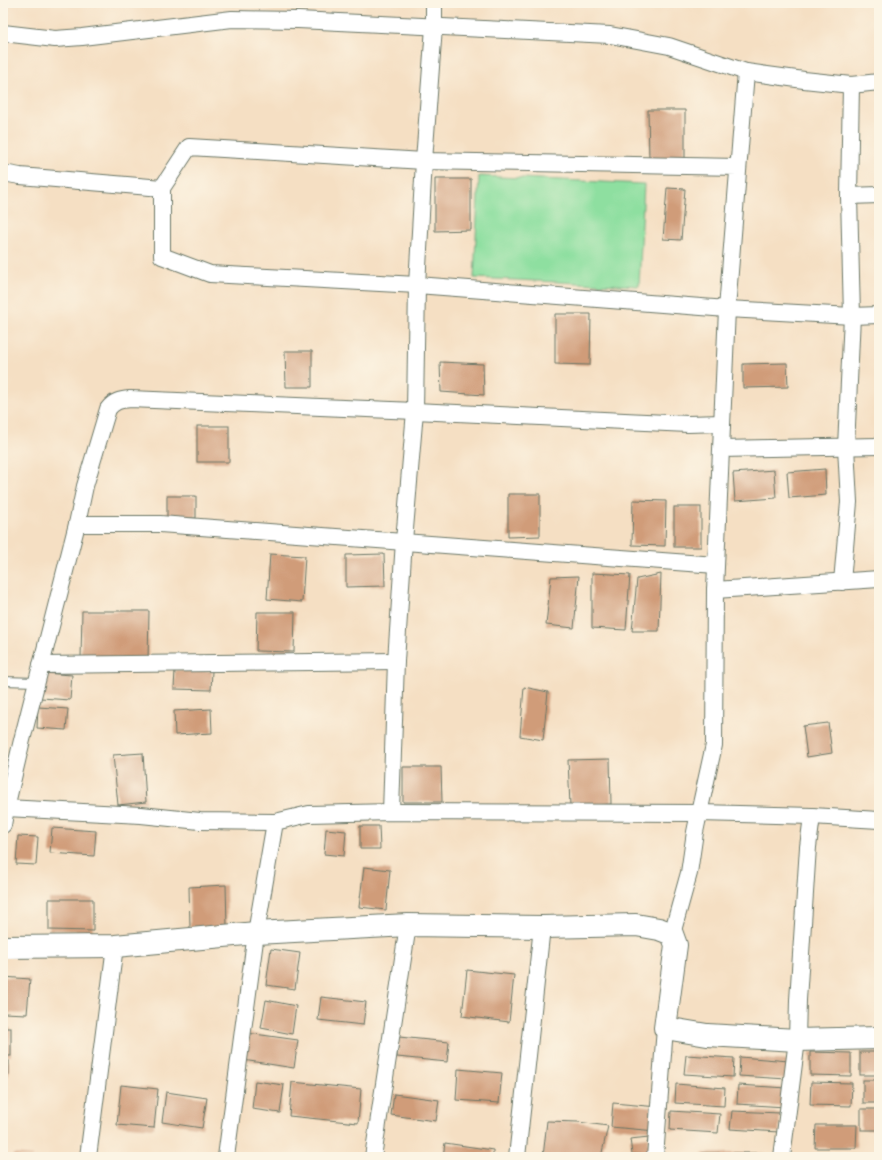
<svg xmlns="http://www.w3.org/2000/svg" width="882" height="1160" font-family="Pangolin,sans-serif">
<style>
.green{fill:#8edfa0;stroke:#568e6a}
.building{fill:#d09c79}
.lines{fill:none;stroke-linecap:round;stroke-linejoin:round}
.lane-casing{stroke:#6a7666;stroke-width:10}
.street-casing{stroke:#6a7666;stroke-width:18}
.secondary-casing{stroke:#6a7666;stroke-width:24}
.lane{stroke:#fff;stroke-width:8}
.street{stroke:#fff;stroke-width:16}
.secondary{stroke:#fff;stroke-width:22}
</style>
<rect width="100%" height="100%" fill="#fcf5e5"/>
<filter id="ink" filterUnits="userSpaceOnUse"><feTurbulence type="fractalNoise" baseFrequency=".025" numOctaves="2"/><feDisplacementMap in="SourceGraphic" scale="8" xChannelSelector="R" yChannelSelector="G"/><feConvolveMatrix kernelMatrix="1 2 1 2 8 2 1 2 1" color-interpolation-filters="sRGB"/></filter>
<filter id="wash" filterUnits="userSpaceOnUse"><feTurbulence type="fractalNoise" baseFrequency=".012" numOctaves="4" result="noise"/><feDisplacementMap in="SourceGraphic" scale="16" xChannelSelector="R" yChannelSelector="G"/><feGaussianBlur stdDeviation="0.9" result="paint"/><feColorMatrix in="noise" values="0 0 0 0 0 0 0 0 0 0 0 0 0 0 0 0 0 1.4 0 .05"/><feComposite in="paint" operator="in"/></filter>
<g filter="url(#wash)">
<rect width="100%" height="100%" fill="#f5dfc3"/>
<polygon class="green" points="479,176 644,184 639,286 474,278"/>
<g id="blocks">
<g class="building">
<polygon points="648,110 685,110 685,159 649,159"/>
<polygon points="435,179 471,179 471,230 435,231"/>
<polygon points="667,188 685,189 681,240 663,239"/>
<polygon points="555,314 591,314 590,365 555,364"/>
<polygon points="285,351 312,351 312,387 286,387"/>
<polygon points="440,362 483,364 484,395 441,392"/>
<polygon points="787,363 788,387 743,388 743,364"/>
<rect x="197" y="426" width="32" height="36"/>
<polygon points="825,469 826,495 789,498 787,472"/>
<polygon points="774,470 776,498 735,501 733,473"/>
<polygon points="508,494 540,494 540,536 508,537"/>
<rect x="167" y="496" width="29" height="22"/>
<polygon points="633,500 666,501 665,546 632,545"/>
<rect x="674" y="507" width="27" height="40"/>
<polygon points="270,554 305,556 302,602 267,599"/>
<polygon points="384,554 385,586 346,587 346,555"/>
<polygon points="592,573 630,575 626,630 592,628"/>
<polygon points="661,574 659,631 632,631 637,579"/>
<polygon points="579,576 574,628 546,625 551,577"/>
<polygon points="82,611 149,611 148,659 81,658"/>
<polygon points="257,612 295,612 294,652 256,651"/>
<polygon points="175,670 212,671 211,690 174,689"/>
<polygon points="43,673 72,675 70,700 41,698"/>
<polygon points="524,687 548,692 543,740 520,736"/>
<polygon points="38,707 68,709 66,730 37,728"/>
<polygon points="211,709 212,733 175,735 174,711"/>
<polygon points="828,723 832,753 807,757 803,726"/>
<polygon points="143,753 146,802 118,805 113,755"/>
<polygon points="610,759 611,804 570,806 568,760"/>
<polygon points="403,767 441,767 442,802 403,802"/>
<polygon points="360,826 379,826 380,849 360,849"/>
<polygon points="52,828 96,831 94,856 50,853"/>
<polygon points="326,829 346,831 344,856 324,854"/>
<polygon points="18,836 38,837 36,865 16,864"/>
<polygon points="364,867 390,870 386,910 359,907"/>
<polygon points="226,885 227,927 190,928 189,887"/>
<polygon points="49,899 93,899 93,931 49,930"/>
<polygon points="271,949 300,953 295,989 266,985"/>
<polygon points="467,970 514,975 509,1022 462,1016"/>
<polygon points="3,977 30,979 27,1014 3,1013"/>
<polygon points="321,997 366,1002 363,1025 318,1020"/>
<polygon points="266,1000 296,1006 292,1034 261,1028"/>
<rect x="3" y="1028" width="8" height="28"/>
<polygon points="247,1033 298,1040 294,1068 243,1060"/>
<polygon points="399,1037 449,1042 447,1062 397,1057"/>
<polygon points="810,1052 851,1053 851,1076 810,1075"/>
<rect x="860" y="1052" width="19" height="23"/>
<polygon points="686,1055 734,1058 733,1077 684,1074"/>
<polygon points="740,1057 789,1061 787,1079 739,1076"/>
<rect x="3" y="1061" width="6" height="14"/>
<polygon points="458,1069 502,1073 499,1103 456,1100"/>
<rect x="863" y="1080" width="16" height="23"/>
<polygon points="255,1081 284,1085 280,1113 252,1109"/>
<polygon points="292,1082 361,1089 358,1123 289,1116"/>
<polygon points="811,1082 852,1083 851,1106 810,1105"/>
<polygon points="676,1084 725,1088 724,1106 675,1103"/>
<polygon points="121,1085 158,1089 154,1128 117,1125"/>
<polygon points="738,1085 787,1088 785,1107 737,1104"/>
<polygon points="166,1092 207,1098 202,1128 162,1122"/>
<polygon points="394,1094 439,1100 436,1121 391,1115"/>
<polygon points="613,1103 658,1107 656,1131 611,1127"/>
<rect x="861" y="1109" width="18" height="21"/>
<polygon points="671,1111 720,1114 718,1133 670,1130"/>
<polygon points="732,1111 780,1113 779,1132 730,1129"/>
<polygon points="547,1121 578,1122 608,1126 601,1157 543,1157"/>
<polygon points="816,1125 857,1125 856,1148 815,1148"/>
<polygon points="649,1137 647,1143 654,1143 653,1155 632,1154 630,1139"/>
<polygon points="445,1143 493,1150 493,1157 443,1157"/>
<rect x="702" y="1153" width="62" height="4"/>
<polygon points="13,1154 33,1156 33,1157 13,1157"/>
</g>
</g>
</g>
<g filter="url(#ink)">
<use href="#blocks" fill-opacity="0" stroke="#6a7666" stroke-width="1"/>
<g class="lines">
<g class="lane-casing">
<polyline id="lane" points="3,681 37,682"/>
</g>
<g class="street-casing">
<g id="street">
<polyline points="3,33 55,39 82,37 232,19 298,20 610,35 669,46 746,72 804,80 851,85 849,196 879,195"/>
<polyline points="851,85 879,82"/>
<polyline points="738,167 424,161 189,147 162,188 162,256 210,274 417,285 727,309 746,72"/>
<polyline points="3,173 20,176 162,188"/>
<polyline points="722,449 879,446"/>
<polyline points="77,524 160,524 716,565"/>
<polyline points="842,582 849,502 846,447 852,316 849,196"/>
<polyline points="715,590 879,579"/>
<polyline points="41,665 396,661"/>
<polyline points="6,808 141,815 200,821 275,822"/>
<polyline points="391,812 396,661 404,541 415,411 417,285 424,161 434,27 434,3"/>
<path d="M3,825L6,808L22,740L77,524L85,486L108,409C114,401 120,400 130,399L415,411L688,424L722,423"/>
<polyline points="672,934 689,873 695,832 699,813 812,816 879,820"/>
<polyline points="88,1157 115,946"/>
<polyline points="226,1157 256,933 275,822 309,814 391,812 699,813 714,745 715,590 727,309 852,316 879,315"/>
<polyline points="373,1157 408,925"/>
<polyline points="517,1157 542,927"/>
<polyline points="655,1157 665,1028"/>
<polyline points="782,1157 797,1040 798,1000 808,847 812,816"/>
</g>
</g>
<g class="secondary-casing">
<polyline id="secondary" points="3,947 115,946 256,933 408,925 542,927 636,925 659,929 672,934 676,945 665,1028 707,1035 797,1040 879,1038"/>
</g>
<use href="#lane" class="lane"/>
<use href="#street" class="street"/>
<use href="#secondary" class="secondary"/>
</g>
</g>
<rect width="882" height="1160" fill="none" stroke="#fcf5e5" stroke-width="16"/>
</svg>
